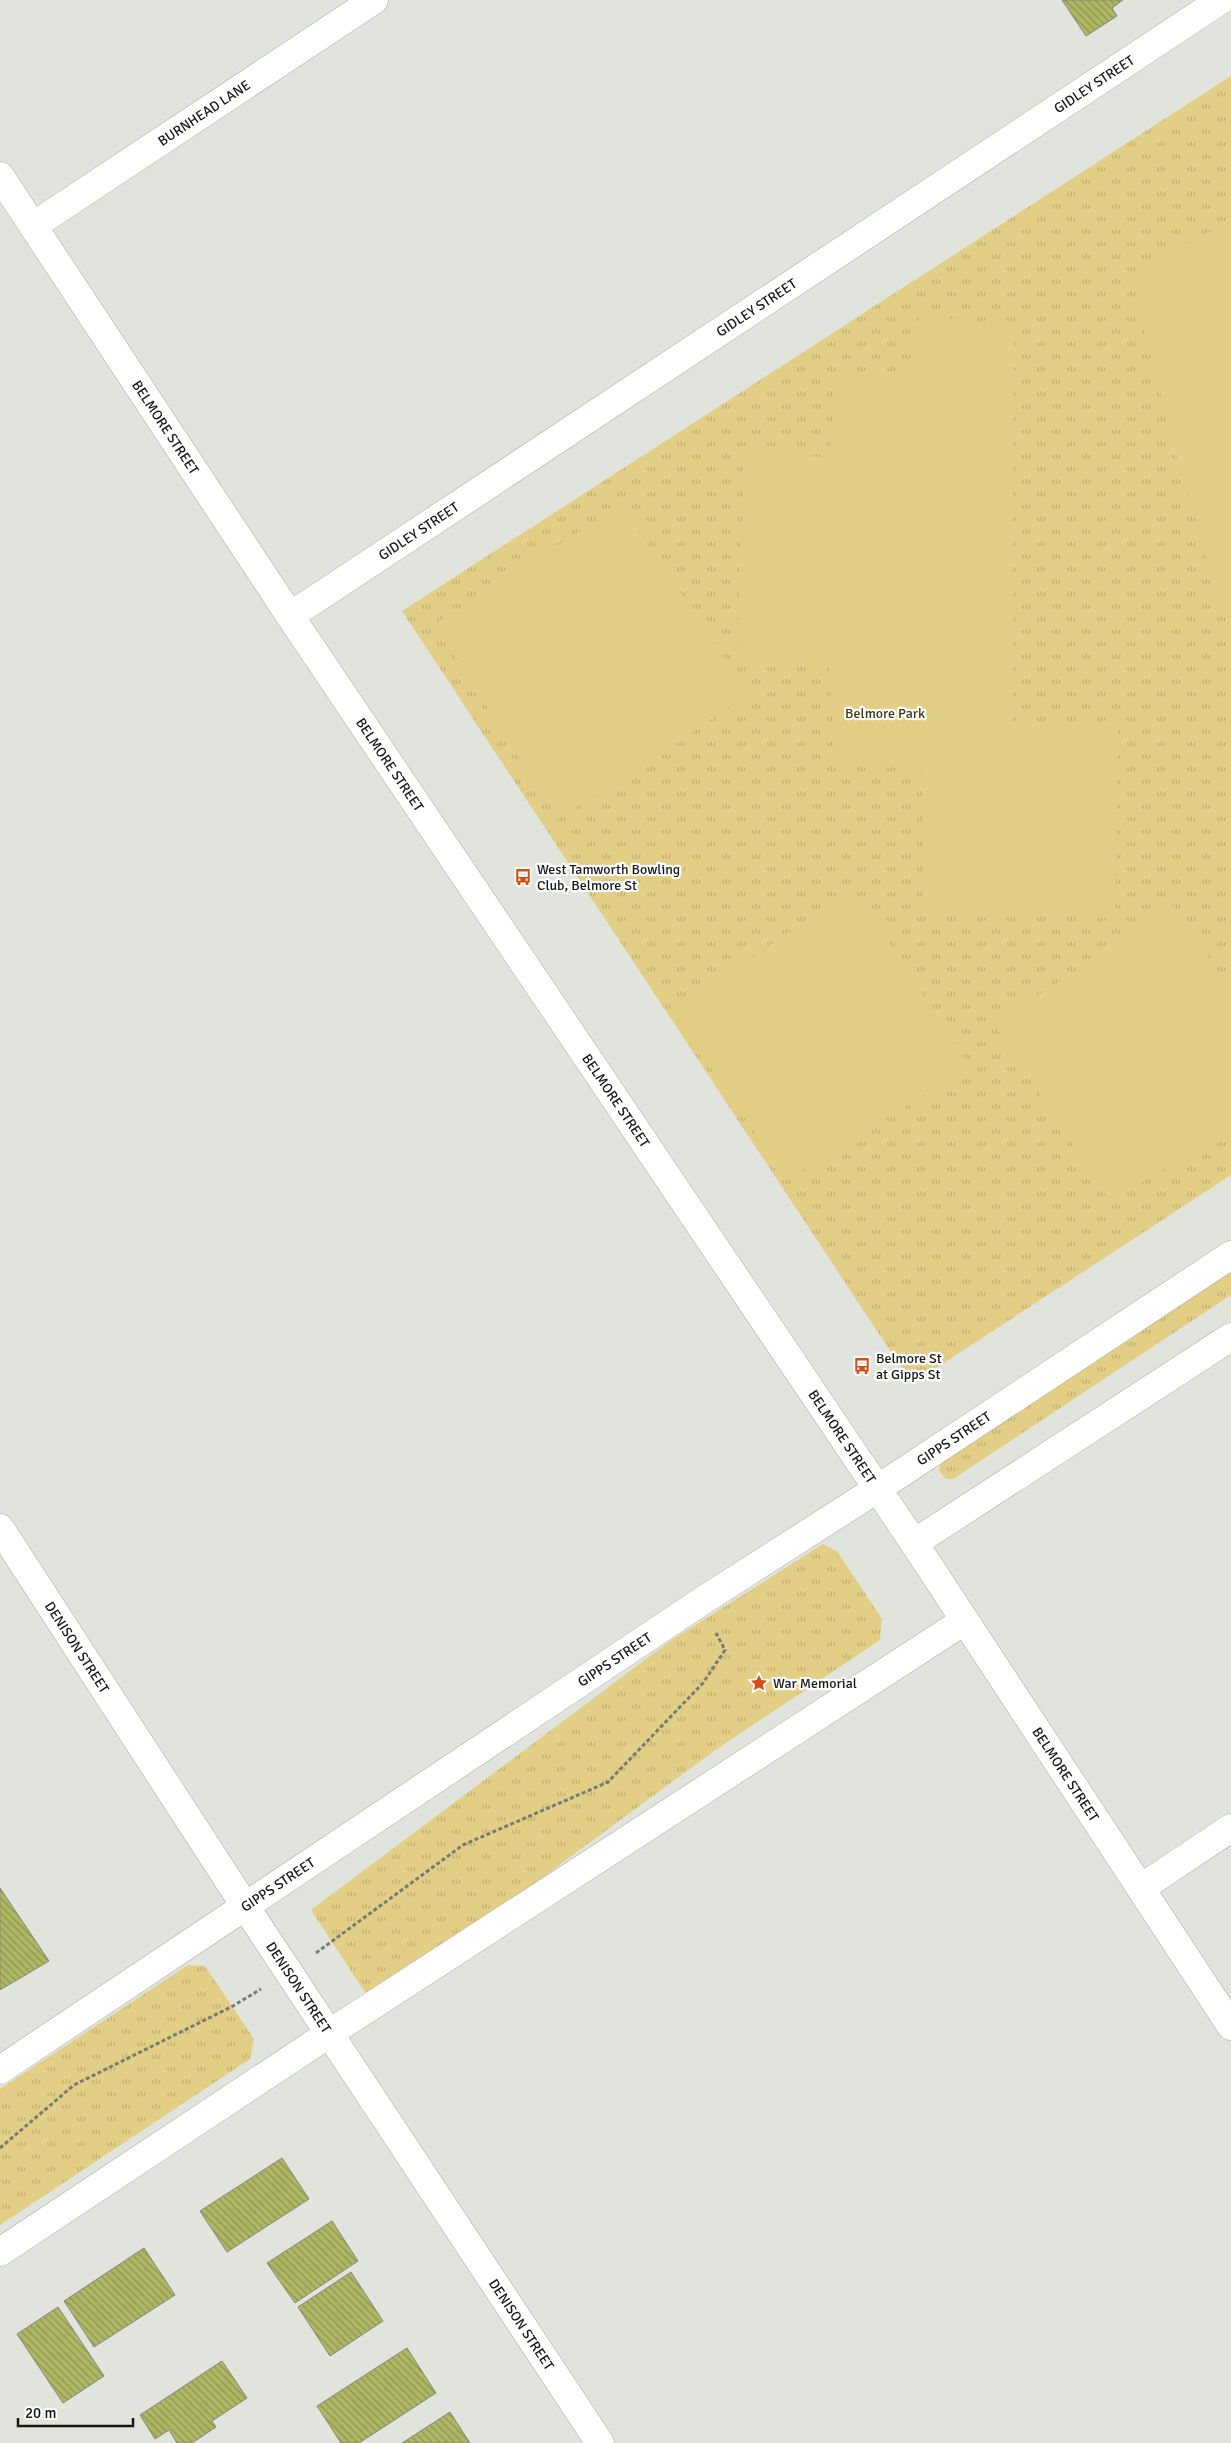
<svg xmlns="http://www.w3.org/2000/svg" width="1231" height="2443" font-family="Signika,sans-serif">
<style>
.park{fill:url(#park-tufts)}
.garden{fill:#e2ce85}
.building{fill:url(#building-back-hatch);stroke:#878881}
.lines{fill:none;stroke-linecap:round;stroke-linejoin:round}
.minor-casing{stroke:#a9aca6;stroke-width:29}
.path{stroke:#777a75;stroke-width:3;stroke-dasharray:4 2.5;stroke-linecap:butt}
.minor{stroke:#fff;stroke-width:28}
.labels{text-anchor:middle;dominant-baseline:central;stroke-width:4.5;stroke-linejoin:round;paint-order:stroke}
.street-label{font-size:14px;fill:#161715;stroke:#fff}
.park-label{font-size:14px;fill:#3f3510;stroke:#fff}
.poi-label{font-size:14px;fill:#161715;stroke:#fff;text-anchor:start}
</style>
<defs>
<pattern id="park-tufts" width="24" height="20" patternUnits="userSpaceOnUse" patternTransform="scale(1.25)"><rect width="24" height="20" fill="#e2ce85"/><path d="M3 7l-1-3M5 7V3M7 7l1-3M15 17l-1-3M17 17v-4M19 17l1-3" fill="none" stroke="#c1b072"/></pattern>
<pattern id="building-back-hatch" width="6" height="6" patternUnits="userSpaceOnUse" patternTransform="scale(1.25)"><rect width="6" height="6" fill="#afb763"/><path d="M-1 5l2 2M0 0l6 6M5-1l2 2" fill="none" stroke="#8d9450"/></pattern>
</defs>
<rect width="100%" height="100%" fill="#e0e4dd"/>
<g class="park">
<polygon points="1231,76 1231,1175 912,1384 402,611"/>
<polygon points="1231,1272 1231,1295 953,1479 946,1479 939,1471 941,1462"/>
<polygon points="823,1544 837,1551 882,1619 880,1640 714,1751 372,2003 311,1910 670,1641"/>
<polygon points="188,1965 205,1966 254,2039 250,2059 0,2225 0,2089"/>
</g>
<g class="garden">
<polygon points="1231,220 1231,639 1176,455 1131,275"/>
<polygon points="919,316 1014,324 1012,724 1117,728 1116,918 923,911 922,771 835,760 829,662 737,658 744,450 830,458 835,375 915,374"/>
<polygon points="621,504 749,695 558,819 435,624"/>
<polygon points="854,889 970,1067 786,1180 672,1010"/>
<polygon points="1174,906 1231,991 1231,1128 1110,1202 994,1024"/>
</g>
<g class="building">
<polygon points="1062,0 1123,0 1112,8 1117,16 1086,36"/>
<polygon points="0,1888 49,1961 0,1990"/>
<polygon points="282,2158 309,2199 227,2252 200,2211"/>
<polygon points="332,2221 358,2261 295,2303 267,2263"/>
<polygon points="144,2248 175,2295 94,2347 64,2301"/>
<polygon points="351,2272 383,2321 330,2356 298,2307"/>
<polygon points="58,2307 104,2376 63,2403 17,2334"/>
<polygon points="407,2348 436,2393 359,2443 341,2443 317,2406"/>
<polygon points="222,2361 247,2398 212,2421 216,2427 192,2443 177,2443 169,2430 155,2439 140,2415"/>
<polygon points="450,2412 470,2443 402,2443"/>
</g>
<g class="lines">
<g class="minor-casing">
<g id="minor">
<path id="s1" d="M0,176L290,616L914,1543L1231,2026"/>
<path id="s2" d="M33,226L374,0"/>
<path id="s3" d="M290,616L1221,0"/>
<path id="s4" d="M0,1528L245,1906L600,2443"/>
<polyline points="914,1543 1231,1337"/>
<polyline points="1141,1888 1231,1828"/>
<path id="s5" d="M0,2070L699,1603L877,1489L1231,1255"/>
<polyline points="0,2252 330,2033 964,1621"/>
</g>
</g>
<g class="path">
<polyline points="316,1953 463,1845 608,1782 703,1683 725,1650 716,1633"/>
<polyline points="0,2148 74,2085 233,2006 261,1989"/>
</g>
<use href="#minor" class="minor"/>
</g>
<defs>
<g id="bus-bare" transform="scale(1.35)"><path d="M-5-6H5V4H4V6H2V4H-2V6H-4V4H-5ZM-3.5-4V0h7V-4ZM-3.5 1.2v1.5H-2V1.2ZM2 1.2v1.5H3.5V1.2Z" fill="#d34e13" stroke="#fff" stroke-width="2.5" paint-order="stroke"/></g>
<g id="sight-bare" transform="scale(1.35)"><path d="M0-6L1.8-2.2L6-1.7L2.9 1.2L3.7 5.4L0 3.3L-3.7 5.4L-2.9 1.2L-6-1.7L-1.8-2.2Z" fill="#d34e13" stroke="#fff" stroke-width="2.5" paint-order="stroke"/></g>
</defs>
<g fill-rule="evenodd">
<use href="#bus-bare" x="523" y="877"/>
<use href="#bus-bare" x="862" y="1366"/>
<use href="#sight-bare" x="759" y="1683"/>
</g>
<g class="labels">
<g class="street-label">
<text stroke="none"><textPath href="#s3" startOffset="964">GIDLEY STREET</textPath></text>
<text stroke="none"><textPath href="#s2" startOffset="205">BURNHEAD LANE</textPath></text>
<text stroke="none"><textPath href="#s3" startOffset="559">GIDLEY STREET</textPath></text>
<text stroke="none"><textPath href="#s1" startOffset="301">BELMORE STREET</textPath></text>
<text stroke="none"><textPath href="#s3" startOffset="154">GIDLEY STREET</textPath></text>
<text stroke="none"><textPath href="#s1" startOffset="706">BELMORE STREET</textPath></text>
<text stroke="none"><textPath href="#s1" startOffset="1111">BELMORE STREET</textPath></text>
<text stroke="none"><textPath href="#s1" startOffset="1516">BELMORE STREET</textPath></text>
<text stroke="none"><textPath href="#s5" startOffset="1144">GIPPS STREET</textPath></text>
<text stroke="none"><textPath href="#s4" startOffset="142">DENISON STREET</textPath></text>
<text stroke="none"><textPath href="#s5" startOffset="739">GIPPS STREET</textPath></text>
<text stroke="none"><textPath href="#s1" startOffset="1921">BELMORE STREET</textPath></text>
<text stroke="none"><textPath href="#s5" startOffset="334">GIPPS STREET</textPath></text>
<text stroke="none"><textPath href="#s4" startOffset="548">DENISON STREET</textPath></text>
<text stroke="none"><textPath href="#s4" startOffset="952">DENISON STREET</textPath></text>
</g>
<g class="park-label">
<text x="885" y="713">Belmore Park</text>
</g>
<g class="poi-label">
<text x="537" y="869">West Tamworth Bowling<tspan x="537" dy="16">Club, Belmore St</tspan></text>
<text x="876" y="1358">Belmore St<tspan x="876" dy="16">at Gipps St</tspan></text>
<text x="773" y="1683">War Memorial</text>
</g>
</g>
<path d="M18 2418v8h115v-8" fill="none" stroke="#161715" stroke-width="2.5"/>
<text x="25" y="2418" font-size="15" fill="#161715" stroke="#ffffff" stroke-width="4" paint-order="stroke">20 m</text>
</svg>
